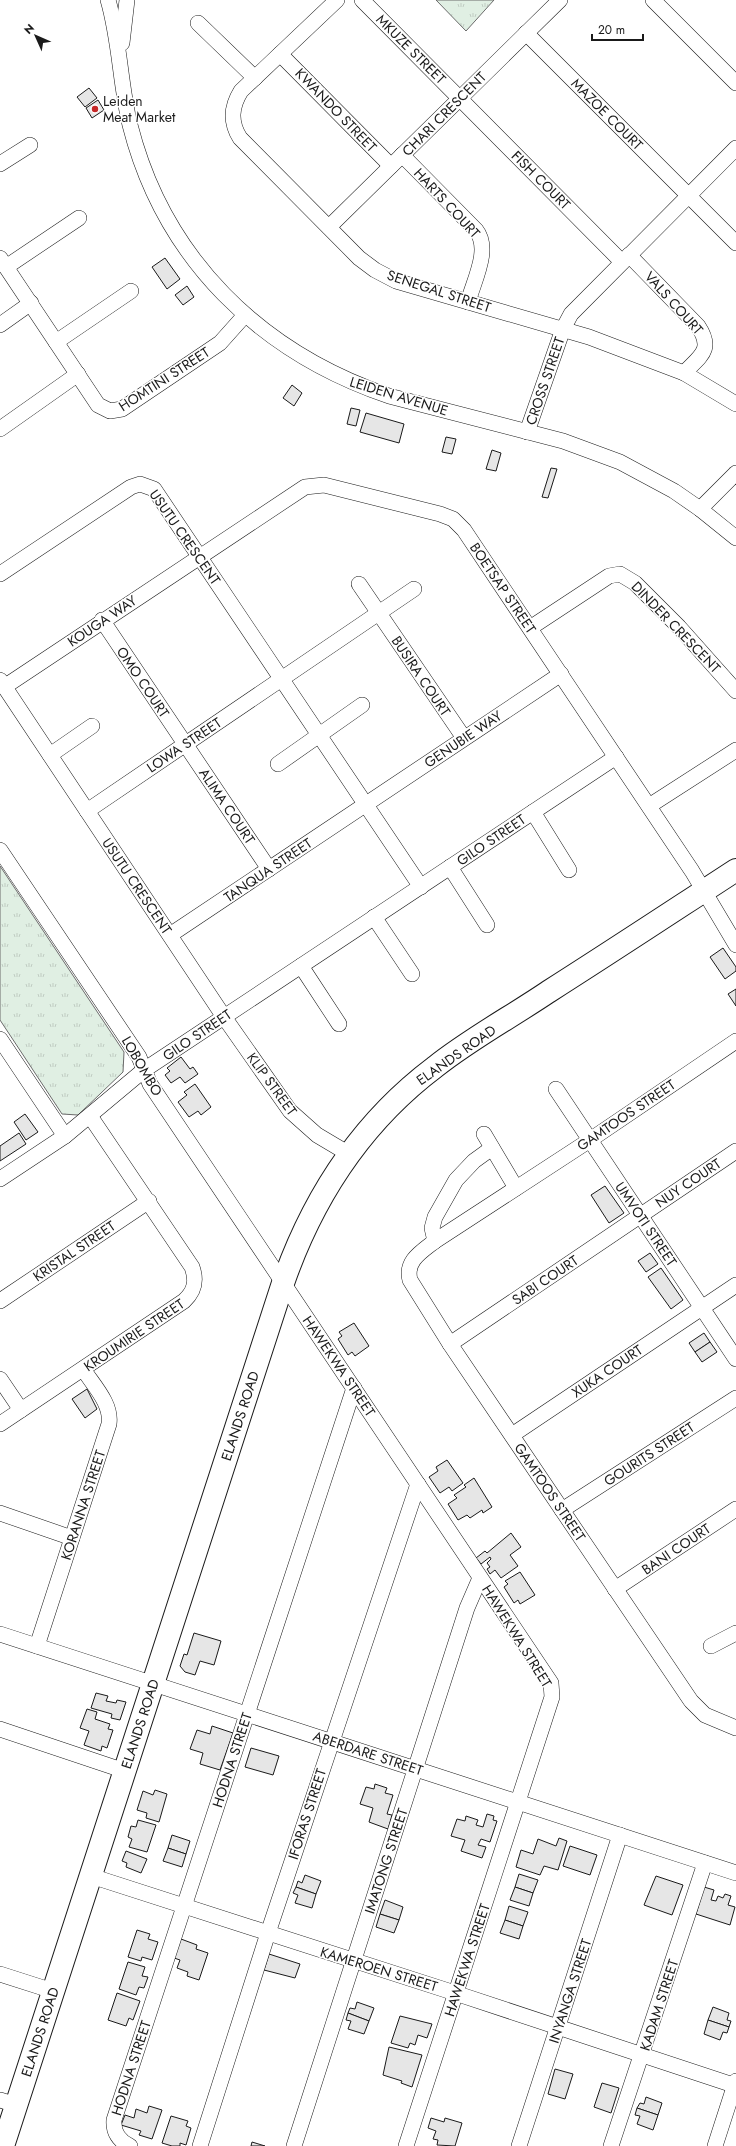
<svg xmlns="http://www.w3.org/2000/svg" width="736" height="2146" font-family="Jost,sans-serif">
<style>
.grass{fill:url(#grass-tufts);stroke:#6a6a6a}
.building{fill:#e6e6e6;stroke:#1a1a1a}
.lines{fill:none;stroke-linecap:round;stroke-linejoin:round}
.street-casing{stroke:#1a1a1a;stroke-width:16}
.secondary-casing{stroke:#1a1a1a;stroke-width:24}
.street{stroke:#fff;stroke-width:15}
.secondary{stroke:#fff;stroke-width:22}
.poi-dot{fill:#c62828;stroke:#fff;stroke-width:1.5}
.labels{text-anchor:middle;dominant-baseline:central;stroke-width:3;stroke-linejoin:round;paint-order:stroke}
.street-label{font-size:14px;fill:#1a1a1a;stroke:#fff}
.poi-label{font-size:14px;fill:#1a1a1a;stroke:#fff;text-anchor:start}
</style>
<defs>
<pattern id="grass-tufts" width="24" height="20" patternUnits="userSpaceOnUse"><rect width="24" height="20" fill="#e0efe3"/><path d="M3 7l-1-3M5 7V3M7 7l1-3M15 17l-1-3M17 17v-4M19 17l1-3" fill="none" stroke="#c0ccc2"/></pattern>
</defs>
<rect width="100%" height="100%" fill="#fff"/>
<g class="grass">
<polygon points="436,0 494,0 466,31"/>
<polygon points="0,866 124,1052 123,1072 78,1115 62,1114 0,1020"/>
</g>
<g class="building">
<polygon points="89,88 97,98 85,107 77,97"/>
<polygon points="98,100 104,110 92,118 86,108"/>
<polygon points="165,258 180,279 167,289 152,267"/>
<polygon points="187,286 194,297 183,305 175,295"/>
<polygon points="292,385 302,393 294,406 283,398"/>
<polygon points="351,408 360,410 356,426 347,424"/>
<polygon points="366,413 404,424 399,443 360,432"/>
<polygon points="446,437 456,439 452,454 442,452"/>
<polygon points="492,450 501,453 496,471 486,469"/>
<polygon points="551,468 557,469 548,498 542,497"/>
<polygon points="723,948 736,967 736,971 725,979 710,957"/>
<polygon points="736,989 736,1006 728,994"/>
<polygon points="181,1057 190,1069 193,1067 198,1074 185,1083 180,1077 171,1083 165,1075 170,1071 167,1068"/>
<polygon points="195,1084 211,1107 201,1115 198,1111 189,1117 178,1102 187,1095 184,1092"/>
<polygon points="25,1114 38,1132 26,1140 14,1122"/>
<polygon points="19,1133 26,1144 0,1161 0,1146"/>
<polygon points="605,1186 624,1213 609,1223 591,1195"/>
<polygon points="650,1253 658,1264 646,1272 638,1261"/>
<polygon points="661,1268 683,1300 671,1309 648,1277"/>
<polygon points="354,1323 369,1346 355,1356 352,1352 348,1355 338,1339 342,1336 339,1332"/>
<polygon points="704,1333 710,1342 695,1352 689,1343"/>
<polygon points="710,1342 717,1352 702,1362 695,1352"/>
<polygon points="87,1389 97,1409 85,1418 72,1399"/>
<polygon points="447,1460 463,1483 452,1491 449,1487 440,1493 429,1477 438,1471 436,1467"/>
<polygon points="474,1478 492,1507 483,1513 482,1510 470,1518 467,1515 458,1520 448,1504 457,1498 454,1495 466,1487 464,1485"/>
<polygon points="511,1533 521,1547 510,1555 518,1566 501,1578 495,1570 490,1574 487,1569 490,1567 487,1563 491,1559 490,1557 481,1564 476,1558 485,1551 487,1553"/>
<polygon points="520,1572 535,1595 520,1604 518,1600 514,1603 504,1587 508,1584 505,1581"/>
<polygon points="194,1633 221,1641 214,1665 200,1661 195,1675 185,1672 180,1666 184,1654 187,1655"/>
<polygon points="96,1693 108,1696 106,1701 116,1703 117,1700 126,1702 120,1720 111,1718 112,1714 91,1708"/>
<polygon points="87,1709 97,1712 95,1719 110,1724 108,1729 113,1730 107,1748 102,1746 101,1751 84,1745 89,1731 80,1728"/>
<polygon points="212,1726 233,1733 220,1770 200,1764 203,1753 190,1749 197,1730 210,1734"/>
<polygon points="251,1748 279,1756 273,1775 245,1767"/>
<polygon points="375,1784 387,1788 385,1793 393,1795 387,1814 392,1815 388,1829 369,1822 373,1808 360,1804 366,1787 374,1789"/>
<polygon points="155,1790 167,1794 159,1822 146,1818 147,1813 137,1810 143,1791 153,1795"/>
<polygon points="487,1814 494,1816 493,1820 497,1821 490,1842 481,1839 478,1845 486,1847 482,1858 461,1851 465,1840 451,1836 457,1819 465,1821 466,1816 478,1820 476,1825 483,1827"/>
<polygon points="138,1820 156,1825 147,1852 129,1847 132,1839 128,1837 131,1826 136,1827"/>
<polygon points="172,1835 190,1841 186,1854 168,1848"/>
<polygon points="559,1838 567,1841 558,1870 544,1866 540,1875 516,1867 521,1850 533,1854 538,1839 556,1846"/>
<polygon points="570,1846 597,1855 590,1875 563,1866"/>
<polygon points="168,1848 186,1854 182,1867 163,1861"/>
<polygon points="126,1851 147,1859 141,1873 126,1867 127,1863 122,1861"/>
<polygon points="519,1874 538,1880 533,1893 515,1887"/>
<polygon points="305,1875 321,1881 316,1894 296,1887 298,1881 302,1883"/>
<polygon points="656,1876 683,1885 672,1915 644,1905"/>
<polygon points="296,1887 316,1894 312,1908 295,1903 298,1895 293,1893"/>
<polygon points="515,1887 533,1893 529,1906 510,1900"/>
<polygon points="704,1887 714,1890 711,1900 716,1901 718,1896 723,1898 725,1894 731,1896 728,1905 735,1907 730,1925 696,1914"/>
<polygon points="385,1900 403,1907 399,1920 380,1914"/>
<polygon points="509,1906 528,1912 523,1926 505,1920"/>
<polygon points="380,1914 399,1920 394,1933 376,1927"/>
<polygon points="505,1920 523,1926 519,1939 500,1933"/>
<polygon points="137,1930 150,1934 148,1939 158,1942 152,1960 142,1957 141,1961 128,1957"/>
<polygon points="181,1939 197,1945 196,1949 208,1953 199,1980 187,1976 188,1972 177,1968 180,1960 174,1958"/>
<polygon points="269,1954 300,1964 295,1978 264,1970"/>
<polygon points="128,1962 145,1967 142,1976 148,1977 144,1988 139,1987 136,1995 119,1989"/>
<polygon points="117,1993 140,2001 133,2020 129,2018 126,2026 108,2020"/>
<polygon points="357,2002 374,2008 369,2021 348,2013 350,2008 355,2009"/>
<polygon points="713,2007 729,2013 727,2020 731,2021 729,2027 708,2020"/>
<polygon points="348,2013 369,2021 364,2034 348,2029 351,2021 346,2020"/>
<polygon points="400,2016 432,2024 427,2038 418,2035 415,2045 410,2043 408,2048 391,2043"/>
<polygon points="708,2020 729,2027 727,2033 723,2032 720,2040 704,2034"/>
<polygon points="389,2047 422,2055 412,2087 401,2083 402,2081 383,2075"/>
<polygon points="555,2069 573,2074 565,2099 548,2094"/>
<polygon points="602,2083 619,2088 611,2113 594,2107"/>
<polygon points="646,2097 662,2103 658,2115 637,2108 640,2103 644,2104"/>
<polygon points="149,2106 162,2110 152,2139 139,2135 141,2131 121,2125 125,2115 134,2118 136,2109 147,2113"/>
<polygon points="637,2108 658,2115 653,2130 637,2124 640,2116 635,2115"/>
<polygon points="171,2116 188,2121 186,2126 191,2128 186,2145 180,2143 180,2146 172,2146 162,2143"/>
<polygon points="431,2118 444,2122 445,2118 462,2123 455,2146 437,2145 438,2140 433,2139 436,2131 428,2128"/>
<polygon points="252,2142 265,2146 251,2146"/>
</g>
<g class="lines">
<g class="street-casing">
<g id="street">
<path d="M108,0C120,41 120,84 130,125C164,259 260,352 389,396L563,441L620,462L674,491L700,509L736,538"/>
<path d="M337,0L241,91C231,107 230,122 240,138L359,258L375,270L396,281L589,337L684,373L736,404"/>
<polyline points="362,0 622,262"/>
<polyline points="653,0 736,83"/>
<polyline points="198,23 255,78"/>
<polyline points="526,33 736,243"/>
<polyline points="122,43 127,0"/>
<polyline points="280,54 391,166"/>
<path d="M402,155L476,230C491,249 474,280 468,302"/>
<polyline points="0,164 30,145"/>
<polyline points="329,227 560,0"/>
<path d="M629,255L698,326C714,350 700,356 684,373"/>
<polyline points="0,258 98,405 110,411 122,409 220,343 245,315"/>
<polyline points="6,267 79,218"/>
<polyline points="0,325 31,303"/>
<polyline points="56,342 131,291"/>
<polyline points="0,429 78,374"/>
<polyline points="527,432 563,329 571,314 736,148"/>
<polyline points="700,509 736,473"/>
<polyline points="0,574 131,487 140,484 154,489 421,887"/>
<polyline points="359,584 464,738"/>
<polyline points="102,620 269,869"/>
<polyline points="530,628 609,576 620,574 635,583 679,627 736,691"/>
<polyline points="0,680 224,1017 290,1111 317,1135 349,1154"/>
<polyline points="4,687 305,487 324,485 440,514 453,519 464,530 692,871 736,945"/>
<polyline points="50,755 92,726"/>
<polyline points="278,764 362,705"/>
<polyline points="649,806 736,750"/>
<polyline points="87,811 414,589"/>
<polyline points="533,812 569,870"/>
<polyline points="0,850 139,1057 150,1084 551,1683 552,1697 406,2146"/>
<polyline points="450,867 487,925"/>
<polyline points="374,917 412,974"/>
<polyline points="170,935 561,674"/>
<polyline points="301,966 339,1024"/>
<polyline points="0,1039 65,1136"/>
<path d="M736,1041L590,1140L435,1241C421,1252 405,1261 410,1280L450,1344L691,1701L705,1715L736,1728"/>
<polyline points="556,1089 736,1359"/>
<polyline points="484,1134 516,1188"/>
<polyline points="0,1179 65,1136 144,1070 616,757"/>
<polyline points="435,1241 432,1228 435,1217 456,1180 474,1161 492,1148"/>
<polyline points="0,1301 149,1201"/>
<polyline points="450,1344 736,1151"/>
<polyline points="0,1379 21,1410"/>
<path d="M0,1424L184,1301C195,1291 197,1281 192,1267L90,1116"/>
<polyline points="512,1435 736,1285"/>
<polyline points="562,1510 736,1398"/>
<polyline points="0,1513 72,1538"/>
<polyline points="615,1589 736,1509"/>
<polyline points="0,1634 736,1873"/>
<path d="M37,1646L109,1424C112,1404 94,1386 83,1369"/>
<polyline points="711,1646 736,1633"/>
<polyline points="0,1729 125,1771"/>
<polyline points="91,1876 455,1993 736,2086"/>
<polyline points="0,1974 53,1991"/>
<polyline points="0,2100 16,2105"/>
<path d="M130,2146C119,2141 113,2132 114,2120L354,1388"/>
<polyline points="200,2146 268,1933 418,1484"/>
<polyline points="294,2146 467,1608 480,1578"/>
<polyline points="519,2146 620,1835"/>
<polyline points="611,2146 705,1863"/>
<polyline points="715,2146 736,2081"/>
</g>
</g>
<g class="secondary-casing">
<path id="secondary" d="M3,2146L283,1283C313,1197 362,1122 435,1067C470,1039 511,1017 548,992C611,952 673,911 736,870"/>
</g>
<use href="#street" class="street"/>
<use href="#secondary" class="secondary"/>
</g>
<circle class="poi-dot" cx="95" cy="109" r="4"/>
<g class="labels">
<g class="street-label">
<text transform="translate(411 49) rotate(45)">MKUZE STREET</text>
<text transform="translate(336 110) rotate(46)">KWANDO STREET</text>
<text transform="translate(444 114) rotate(-45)">CHARI CRESCENT</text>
<text transform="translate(607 114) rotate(45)">MAZOE COURT</text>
<text transform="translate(541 180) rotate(45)">FISH COURT</text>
<text transform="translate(447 203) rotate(47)">HARTS COURT</text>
<text transform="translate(439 291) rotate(18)">SENEGAL STREET</text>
<text transform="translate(674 303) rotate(48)">VALS COURT</text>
<text transform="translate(164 379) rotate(-33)">HOMTINI STREET</text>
<text transform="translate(545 381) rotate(-71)">CROSS STREET</text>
<text transform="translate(399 396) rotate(17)">LEIDEN AVENUE</text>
<text transform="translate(185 537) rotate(55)">USUTU CRESCENT</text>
<text transform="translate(503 588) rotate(56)">BOETSAP STREET</text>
<text transform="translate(102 621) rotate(-34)">KOUGA WAY</text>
<text transform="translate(676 627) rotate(46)">DINDER CRESCENT</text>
<text transform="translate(421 676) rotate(56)">BUSIRA COURT</text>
<text transform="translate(143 682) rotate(56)">OMO COURT</text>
<text transform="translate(463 739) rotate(-34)">GENUBIE WAY</text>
<text transform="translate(184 745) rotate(-34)">LOWA STREET</text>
<text transform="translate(227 806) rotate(56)">ALIMA COURT</text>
<text transform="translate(491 840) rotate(-34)">GILO STREET</text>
<text transform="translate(268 870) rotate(-34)">TANQUA STREET</text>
<text transform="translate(137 886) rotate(56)">USUTU CRESCENT</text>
<text transform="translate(197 1035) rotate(-34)">GILO STREET</text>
<text transform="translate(456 1055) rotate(-35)">ELANDS ROAD</text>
<text transform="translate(142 1066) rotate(60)">LOBOMBO</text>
<text transform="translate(272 1084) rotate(54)">KLIP STREET</text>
<text transform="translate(626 1115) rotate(-34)">GAMTOOS STREET</text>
<text transform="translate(688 1183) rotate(-34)">NUY COURT</text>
<text transform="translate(646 1224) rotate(56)">UMVOTI STREET</text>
<text transform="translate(74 1251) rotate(-34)">KRISTAL STREET</text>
<text transform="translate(545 1280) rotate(-34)">SABI COURT</text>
<text transform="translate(134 1335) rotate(-34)">KROUMIRIE STREET</text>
<text transform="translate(339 1366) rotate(56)">HAWEKWA STREET</text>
<text transform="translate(607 1371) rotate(-34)">XUKA COURT</text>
<text transform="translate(240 1416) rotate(-72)">ELANDS ROAD</text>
<text transform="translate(649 1454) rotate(-33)">GOURITS STREET</text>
<text transform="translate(550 1492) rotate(56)">GAMTOOS STREET</text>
<text transform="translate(83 1505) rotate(-72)">KORANNA STREET</text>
<text transform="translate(676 1549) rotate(-34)">BANI COURT</text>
<text transform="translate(517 1636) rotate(58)">HAWEKWA STREET</text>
<text transform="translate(140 1724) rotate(-72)">ELANDS ROAD</text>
<text transform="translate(368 1753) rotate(18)">ABERDARE STREET</text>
<text transform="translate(232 1760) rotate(-72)">HODNA STREET</text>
<text transform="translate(307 1814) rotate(-72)">IFORAS STREET</text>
<text transform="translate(386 1861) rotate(-72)">IMATONG STREET</text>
<text transform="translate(467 1960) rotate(-72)">HAWEKWA STREET</text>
<text transform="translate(379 1969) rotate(17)">KAMEROEN STREET</text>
<text transform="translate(570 1991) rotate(-72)">INYANGA STREET</text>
<text transform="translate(659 2005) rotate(-72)">KADAM STREET</text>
<text transform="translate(40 2032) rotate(-72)">ELANDS ROAD</text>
<text transform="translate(131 2068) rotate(-72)">HODNA STREET</text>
</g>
<g class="poi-label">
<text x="103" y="101">Leiden<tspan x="103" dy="16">Meat Market</tspan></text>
</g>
</g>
<g transform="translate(36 36) rotate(315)" stroke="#ffffff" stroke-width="3" paint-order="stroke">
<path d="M0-3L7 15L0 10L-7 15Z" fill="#1a1a1a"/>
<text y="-6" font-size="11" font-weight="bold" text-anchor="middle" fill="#1a1a1a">N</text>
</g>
<path d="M592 34v6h51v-6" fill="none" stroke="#1a1a1a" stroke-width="2"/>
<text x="598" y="34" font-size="12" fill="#1a1a1a" stroke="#ffffff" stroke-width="3" paint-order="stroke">20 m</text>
</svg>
